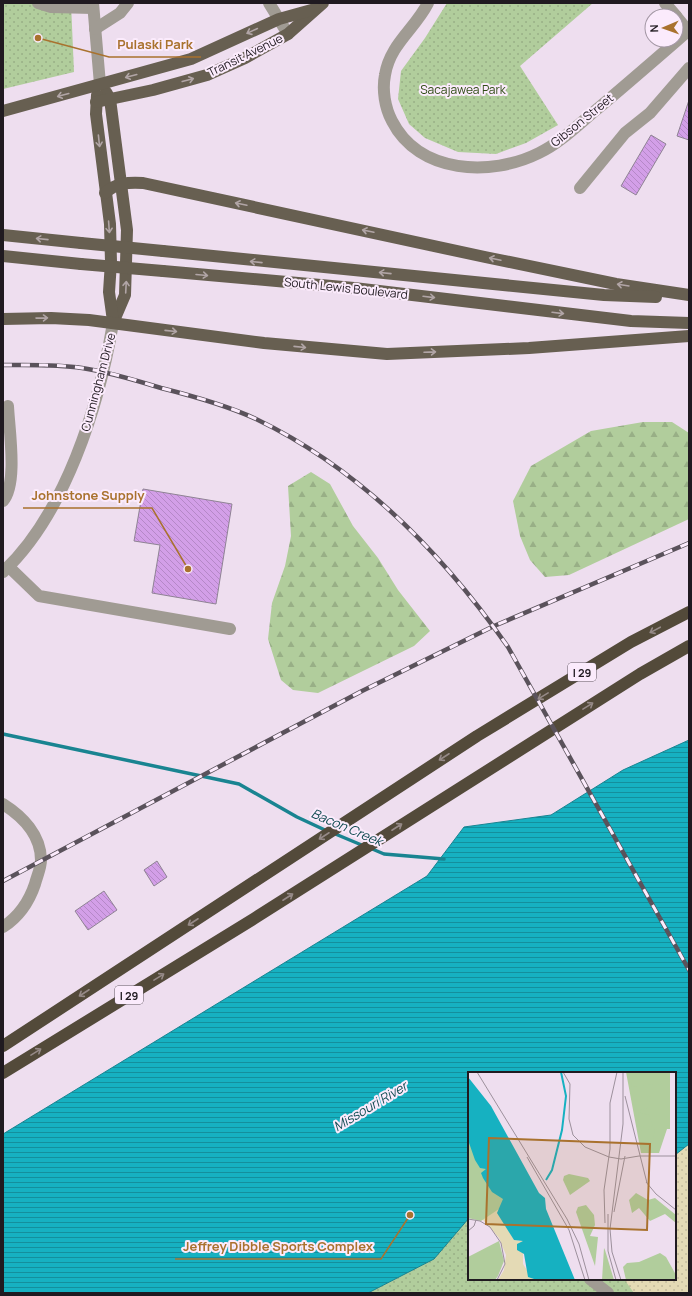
<svg xmlns="http://www.w3.org/2000/svg" width="692" height="1296" font-family="Manrope,sans-serif">
<style>
.forest{fill:url(#forest-firs)}
.sand{fill:url(#sand-dots)}
.park{fill:url(#park-dots)}
.pitch{fill:#b1cd9c}
.water{fill:url(#water-rules);stroke:#198491}
.lines{fill:none;stroke-linecap:round;stroke-linejoin:round}
.stream{stroke:#198491;stroke-width:3.5}
.building{fill:url(#building-back-hatch);stroke:#8f8394}
.minor{stroke:#a09b93;stroke-width:12}
.major{stroke:#675f51;stroke-width:12}
.highway{stroke:#534a3a;stroke-width:12}
.rail-casing{stroke:#5a525b;stroke-width:4.5}
.rail{stroke:#fbebfc;stroke-width:3;stroke-dasharray:9;stroke-linecap:butt}
.major-bridge{stroke:#675f51;stroke-width:12}
.oneway{stroke:#b1a5a6}
.oneway2{stroke:#968a88}
.labels{text-anchor:middle;dominant-baseline:central;stroke-width:4;stroke-linejoin:round;paint-order:stroke}
.shield{fill:#fbebfc;stroke:#625962;stroke-width:1}
.shield-label{font-size:11px;font-weight:bold;fill:#201a20}
.street-label{font-size:12px;fill:#201a20;stroke:#fbebfc}
.park-label{font-size:12px;fill:#304c15;stroke:#fbebfc}
.water-label{font-size:13px;font-style:italic;fill:#114c52;stroke:#fbebfc}
.inset-river{fill:none;stroke:#16b1c1;stroke-width:2}
.inset-road{fill:none;stroke:#9c909c;stroke-width:1}
.view{fill:#a9722e;fill-opacity:0.15;stroke:#a9722e;stroke-width:2}
.inset-edge{fill:none;stroke:#201a20;stroke-width:2}
.leader{fill:none;stroke:#a9722e;stroke-width:1.5}
.callout-dot{fill:#a9722e;stroke:#fbebfc;stroke-width:1.5}
.callout-label{font-size:13px;text-anchor:middle;font-weight:bold;fill:#a9722e;stroke:#fbebfc;stroke-width:4;stroke-linejoin:round;paint-order:stroke}
</style>
<defs>
<pattern id="forest-firs" width="22" height="20" patternUnits="userSpaceOnUse"><rect width="22" height="20" fill="#b1cd9c"/><path d="M5 1l3.5 6h-7zM16 11l3.5 6h-7z" fill="#98af86"/></pattern>
<pattern id="sand-dots" width="8" height="8" patternUnits="userSpaceOnUse"><rect width="8" height="8" fill="#e4dab5"/><path d="M2 2h.1M6 6h.1" fill="none" stroke="#c3ba9b" stroke-width="1.8" stroke-linecap="round"/></pattern>
<pattern id="park-dots" width="8" height="8" patternUnits="userSpaceOnUse"><rect width="8" height="8" fill="#b1cd9c"/><path d="M2 2h.1M6 6h.1" fill="none" stroke="#98af86" stroke-width="1.8" stroke-linecap="round"/></pattern>
<pattern id="water-rules" width="6" height="5" patternUnits="userSpaceOnUse"><rect width="6" height="5" fill="#16b1c1"/><path d="M0 2.5h6" fill="none" stroke="#148f9c"/></pattern>
<pattern id="building-back-hatch" width="6" height="6" patternUnits="userSpaceOnUse"><rect width="6" height="6" fill="#d39fe8"/><path d="M-1 5l2 2M0 0l6 6M5-1l2 2" fill="none" stroke="#b588c7"/></pattern>
</defs>
<rect width="100%" height="100%" fill="#eedeef"/>
<g class="forest">
<polygon points="643,422 672,422 689,433 689,519 569,575 545,577 530,560 520,536 513,501 531,466 591,431"/>
<polygon points="311,472 330,484 353,526 378,558 398,590 430,631 414,646 318,693 293,690 281,680 268,639 272,603 285,566 291,536 288,486"/>
</g>
<polygon class="sand" points="689,1140 689,1293 368,1293 469,1279 675,1279 675,1143"/>
<g class="park">
<polygon points="3,3 71,3 74,72 3,89"/>
<polygon points="447,3 593,3 520,66 558,125 526,143 496,154 458,152 425,138 409,124 398,99 401,71 425,38"/>
<polygon points="469,1150 469,1279 624,1279 634,1293 208,1293"/>
</g>
<polygon class="pitch" points="3,30 8,59 3,59"/>
<polygon class="water" points="689,740 689,1144 675,1155 675,1073 469,1073 469,1218 434,1259 368,1293 3,1293 3,1134 427,876 464,827 551,815 623,770"/>
<g class="lines">
<g class="stream">
<polyline points="3,734 239,784 297,817 327,831"/>
<polyline points="333,833 364,846"/>
<polyline points="370,848 384,854 444,859"/>
</g>
</g>
<g class="building">
<polygon points="689,100 689,140 677,136"/>
<polygon points="651,135 666,144 636,195 621,186"/>
<polygon points="143,489 232,504 216,604 152,593 160,545 134,541"/>
<polygon points="157,861 167,877 154,886 144,870"/>
<polygon points="104,891 117,910 88,930 75,911"/>
</g>
<g class="lines">
<g class="minor">
<polyline points="38,3 51,7 93,8"/>
<polyline points="93,3 100,84"/>
<polyline points="269,3 288,34"/>
<path d="M428,3C415,29 390,44 385,75C382,90 385,108 392,121C419,174 491,177 539,153C560,143 578,125 596,110C627,84 658,57 688,31"/>
<polyline points="665,3 676,16"/>
<polyline points="676,16 689,32"/>
<polyline points="95,29 120,13 128,3"/>
<polyline points="580,188 625,133 650,113 689,68"/>
<path d="M3,501C18,484 9,429 8,406"/>
<polyline points="9,567 39,596 230,629"/>
<path d="M3,572C65,514 99,406 113,323"/>
<path d="M3,804C22,816 41,835 41,860C41,868 37,876 35,884C29,902 20,916 3,927"/>
<polyline points="590,1279 608,1293"/>
</g>
<g class="major">
<polyline points="106,92 110,99 127,230 125,295 113,323"/>
<polyline points="97,95 96,114 110,224 111,262 109,292 113,321"/>
<polyline points="96,102 153,90 207,75 245,58 288,34 323,3"/>
<polyline points="3,111 191,59 279,19 315,9"/>
<path d="M105,193C116,183 128,182 143,183L485,257L616,284L689,295"/>
<polyline points="3,235 81,243"/>
<polyline points="163,251 604,295 656,297"/>
<polyline points="3,256 81,264"/>
<polyline points="163,271 354,288 631,321 689,323"/>
<polyline points="3,319 51,318 89,320 264,343 387,354 529,348 689,336"/>
</g>
<g class="highway">
<polyline points="3,1046 477,736 631,642 689,612"/>
<polyline points="3,1073 255,918 640,674 689,646"/>
</g>
<g class="rail-casing">
<g id="rail">
<path d="M3,365C29,365 56,364 82,368C109,372 135,380 161,388C193,396 226,405 256,419C360,469 443,554 508,647L689,970"/>
<polyline points="3,881 362,691 494,626 689,543"/>
</g>
</g>
<use href="#rail" class="rail"/>
<g class="major-bridge">
<polyline points="81,243 163,251"/>
<polyline points="81,264 163,271"/>
</g>
</g>
<defs><path id="oneway-shaft" d="M-6 0H5M1.5-3L5.5 0L1.5 3" fill="none" stroke-width="1.6" stroke-linecap="round" stroke-linejoin="round"/></defs>
<g class="oneway">
<use href="#oneway-shaft" transform="translate(252 31) rotate(155)"/>
<use href="#oneway-shaft" transform="translate(131 76) rotate(165)"/>
<use href="#oneway-shaft" transform="translate(188 80) rotate(-15)"/>
<use href="#oneway-shaft" transform="translate(63 95) rotate(165)"/>
<use href="#oneway-shaft" transform="translate(99 141) rotate(84)"/>
<use href="#oneway-shaft" transform="translate(241 204) rotate(-168)"/>
<use href="#oneway-shaft" transform="translate(109 227) rotate(86)"/>
<use href="#oneway-shaft" transform="translate(368 231) rotate(-168)"/>
<use href="#oneway-shaft" transform="translate(42 239) rotate(-174)"/>
<use href="#oneway-shaft" transform="translate(495 259) rotate(-168)"/>
<use href="#oneway-shaft" transform="translate(256 262) rotate(-174)"/>
<use href="#oneway-shaft" transform="translate(385 273) rotate(-174)"/>
<use href="#oneway-shaft" transform="translate(202 275) rotate(5)"/>
<use href="#oneway-shaft" transform="translate(623 285) rotate(-171)"/>
<use href="#oneway-shaft" transform="translate(126 287) rotate(-87)"/>
<use href="#oneway-shaft" transform="translate(429 297) rotate(7)"/>
<use href="#oneway-shaft" transform="translate(558 313) rotate(7)"/>
<use href="#oneway-shaft" transform="translate(42 318) rotate(-1)"/>
<use href="#oneway-shaft" transform="translate(171 331) rotate(6)"/>
<use href="#oneway-shaft" transform="translate(300 347) rotate(6)"/>
<use href="#oneway-shaft" transform="translate(430 352) rotate(-2)"/>
</g>
<g class="oneway2">
<use href="#oneway-shaft" transform="translate(655 630) rotate(152)"/>
<use href="#oneway-shaft" transform="translate(543 696) rotate(149)"/>
<use href="#oneway-shaft" transform="translate(588 706) rotate(-32)"/>
<use href="#oneway-shaft" transform="translate(444 757) rotate(147)"/>
<use href="#oneway-shaft" transform="translate(397 827) rotate(-33)"/>
<use href="#oneway-shaft" transform="translate(324 836) rotate(147)"/>
<use href="#oneway-shaft" transform="translate(288 897) rotate(-33)"/>
<use href="#oneway-shaft" transform="translate(193 922) rotate(147)"/>
<use href="#oneway-shaft" transform="translate(159 977) rotate(-32)"/>
<use href="#oneway-shaft" transform="translate(84 993) rotate(147)"/>
<use href="#oneway-shaft" transform="translate(36 1052) rotate(-32)"/>
</g>
<g class="labels">
<g class="shield">
<rect x="568" y="663" width="28" height="18" rx="3"/>
<rect x="115" y="986" width="28" height="18" rx="3"/>
</g>
<g class="shield-label">
<text x="582" y="672">I 29</text>
<text x="129" y="995">I 29</text>
</g>
<g class="street-label">
<text transform="translate(245 55) rotate(-26)">Transit Avenue</text>
<text transform="translate(582 120) rotate(-39)">Gibson Street</text>
<text transform="translate(346 288) rotate(6)">South Lewis Boulevard</text>
<text transform="translate(98 382) rotate(-75)">Cunningham Drive</text>
</g>
<g class="park-label">
<text x="463" y="89">Sacajawea Park</text>
</g>
<g class="water-label">
<text transform="translate(347 827) rotate(23)">Bacon Creek</text>
<text transform="translate(370 1106) rotate(-31)">Missouri River</text>
</g>
</g>
<g transform="translate(468 1072)">
<rect width="208" height="208" fill="#eedeef"/>
<path d="M192,181L198,185L208,203V208H158L155,195L159,191L171,190Z" fill="#b1cd9c"/>
<path d="M101,102L120,106L122,109L102,123L95,108L96,104ZM118,133L126,143L127,153L122,164L130,165L127,194L108,140L110,135ZM136,176L137,178L146,208H134Z" fill="#b1cd9c"/>
<path d="M0,74L46,168L55,169V192L64,206L69,208H30L36,198L38,183L31,166L9,141Z" fill="#e4dab5"/>
<path d="M158,0H202V57H199L191,81H173ZM0,58L40,131L13,149L0,146ZM168,121L180,128L187,126L208,143V151L197,142L182,149L171,136L164,141L161,128ZM31,169L36,189L30,204L27,208H0V185Z" fill="#b1cd9c"/>
<path d="M176,0V13L163,15L165,4ZM179,0H188L194,12L181,13ZM183,24L179,36L170,39V25ZM170,40L181,43L185,54L172,55ZM187,57L185,68L175,73L173,59Z" fill="#b1cd9c"/>
<path d="M0,5L23,34L71,121L77,126L78,137L107,208H69L60,205L56,182L49,178V172L55,169L46,168L29,141L35,127L24,120L15,106L13,101L18,97L12,96L7,88L0,68Z" fill="#16b1c1"/>
<path class="inset-river" d="M78,108L84,98L94,58L98,24L93,0"/>
<path class="inset-road" d="M9,0L99,147L111,172L121,208M95,0L102,12L101,47L105,63L117,75L141,85M157,24L179,111M171,84H208M59,85L101,158L117,208M141,85L153,87L171,84M178,110L188,122L208,138M146,140L157,84M140,142V179L148,208M0,147L12,149L22,155L33,171L37,192L29,208M137,151L136,118L142,77V31L149,0M0,159L6,154L8,148M153,208L144,180L142,157L155,52V0"/>
<path class="view" d="M21,66L182,72L179,158L18,152Z"/>
<rect width="208" height="208" class="inset-edge"/>
</g>
<path class="leader" d="M38 38L109 57H201M188 569L152 508H23M410 1215L381 1259H175"/>
<g class="callout-dot">
<circle cx="38" cy="38" r="4"/>
<circle cx="188" cy="569" r="4"/>
<circle cx="410" cy="1215" r="4"/>
</g>
<g class="callout-label">
<text x="155" y="49">Pulaski Park</text>
<text x="88" y="500">Johnstone Supply</text>
<text x="278" y="1251">Jeffrey Dibble Sports Complex</text>
</g>
<rect width="692" height="1296" fill="none" stroke="#201a20" stroke-width="8"/>
<g transform="translate(664 28) rotate(268)"><circle r="19" fill="#fbebfc" stroke="#a397a4"/>
<path d="M0-3L7 15L0 10L-7 15Z" fill="#a9722e"/>
<text y="-6" font-size="11" font-weight="bold" text-anchor="middle" fill="#201a20">N</text>
</g>
</svg>
